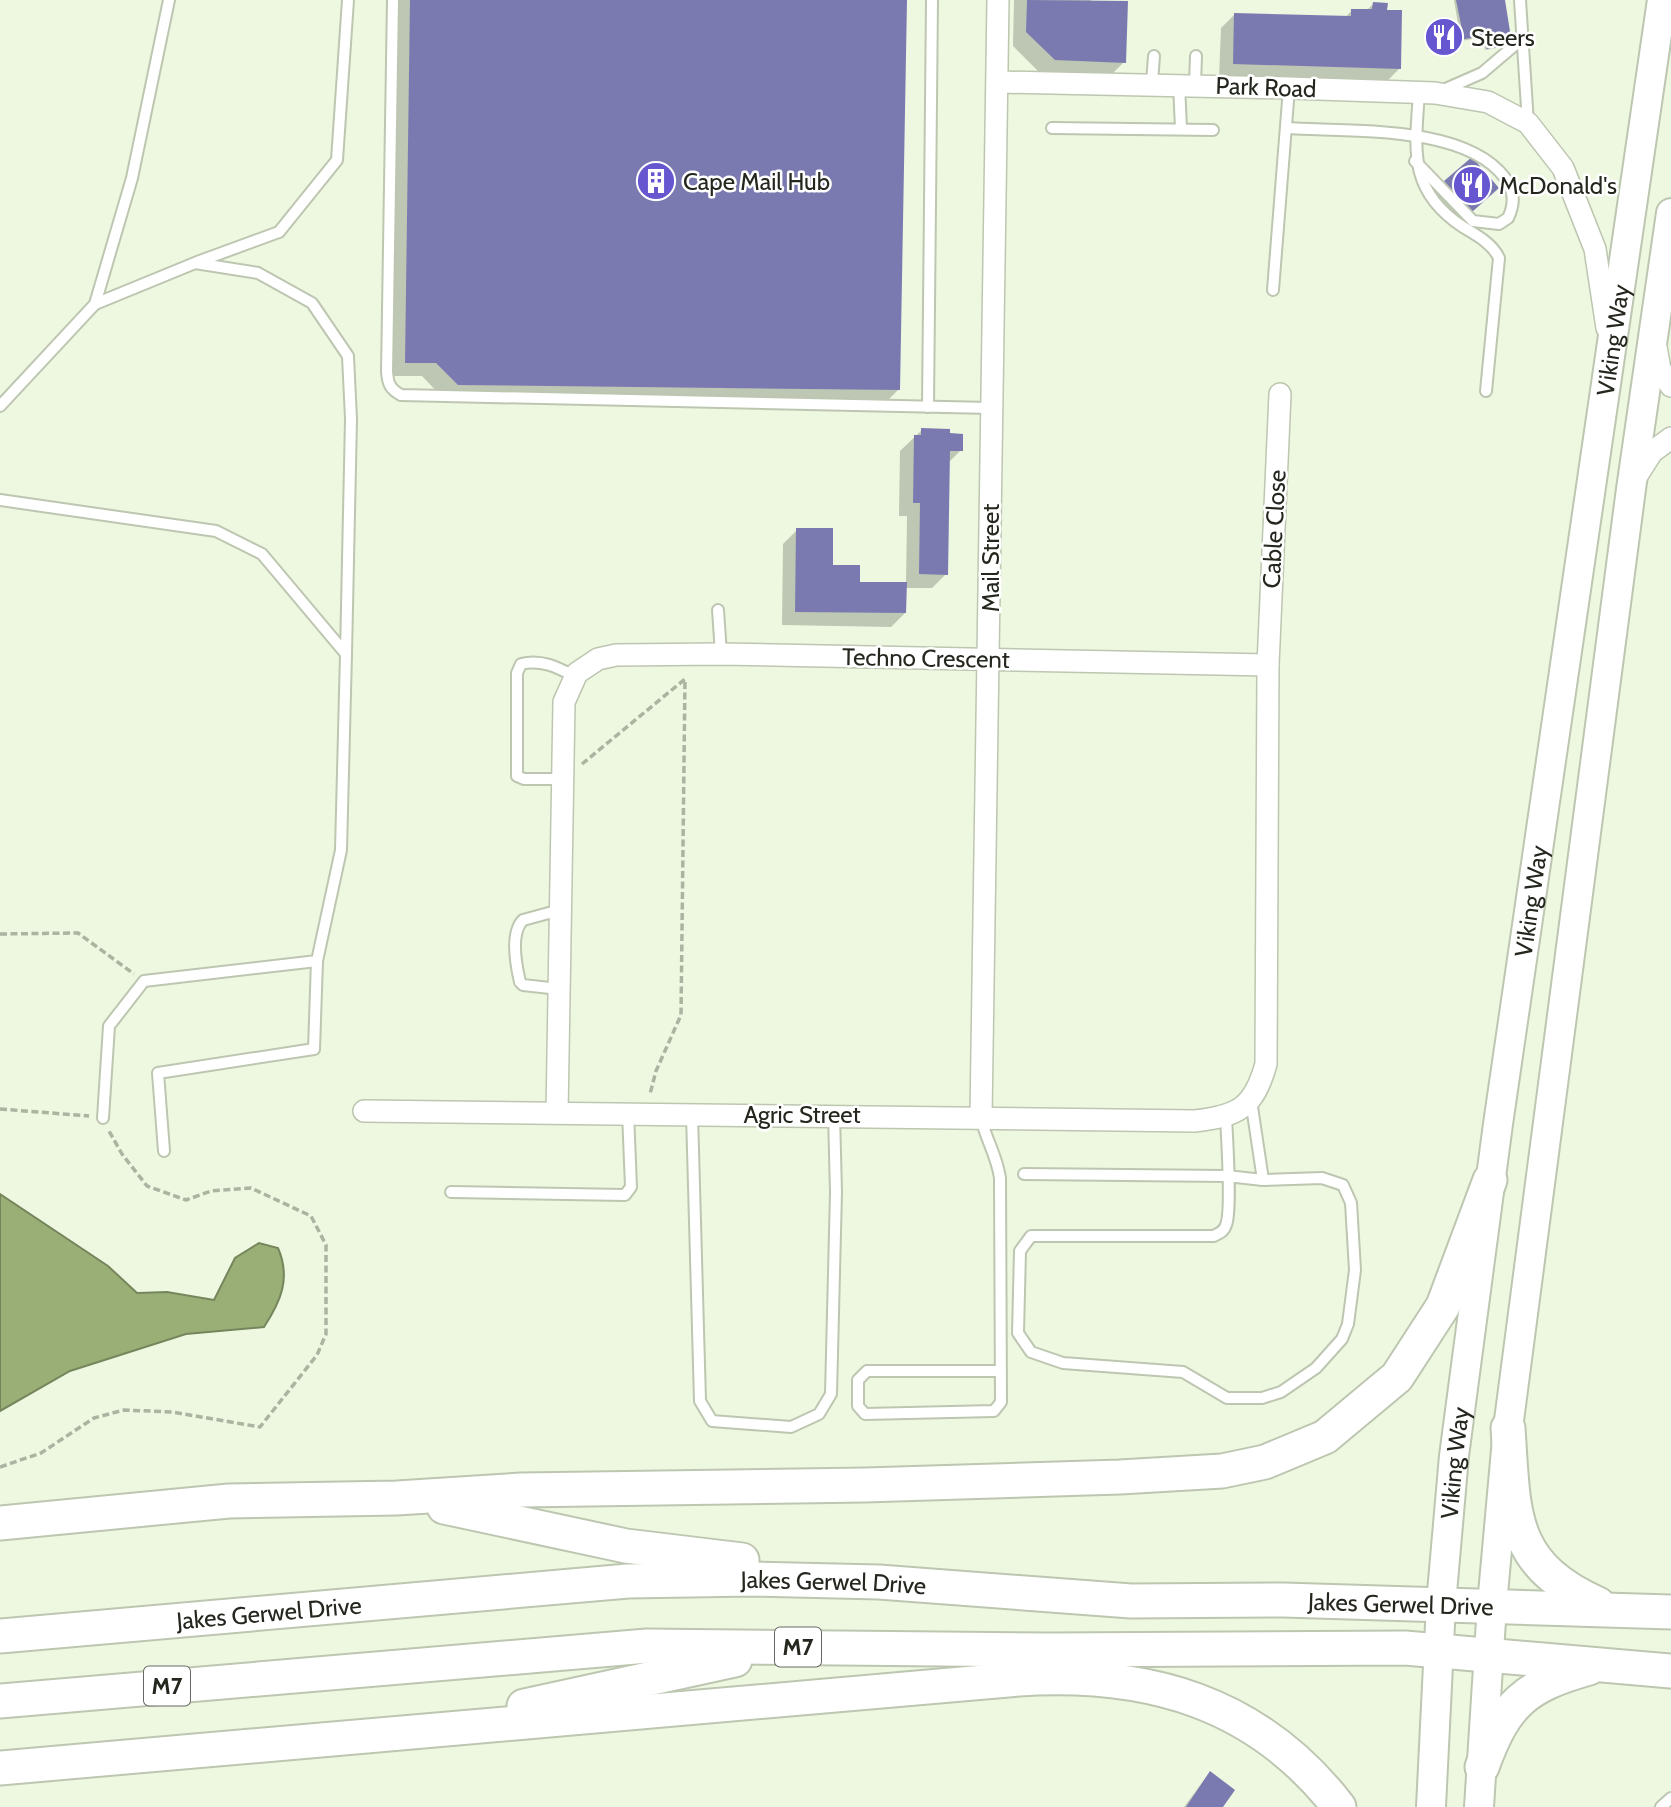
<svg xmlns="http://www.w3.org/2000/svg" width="1671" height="1807" font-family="Cabin,sans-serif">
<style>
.water{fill:#99af76;stroke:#76865c;stroke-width:2}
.shadow{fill:#0003}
.building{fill:#7b7ab0}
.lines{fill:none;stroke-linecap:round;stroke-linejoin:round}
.service-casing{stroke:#bdc6b0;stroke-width:14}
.minor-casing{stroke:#bdc6b0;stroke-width:24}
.secondary-casing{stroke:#bdc6b0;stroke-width:32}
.trunk-casing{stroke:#bdc6b0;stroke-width:37}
.path{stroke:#abb3a1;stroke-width:3.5;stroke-dasharray:7 3.5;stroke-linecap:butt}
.service{stroke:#fff;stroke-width:10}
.minor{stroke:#fff;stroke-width:21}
.secondary{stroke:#fff;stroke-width:28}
.trunk{stroke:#fff;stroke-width:33}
.labels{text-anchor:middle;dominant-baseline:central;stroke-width:5;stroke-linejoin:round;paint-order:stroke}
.shield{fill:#fff;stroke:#656862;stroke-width:2}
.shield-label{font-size:23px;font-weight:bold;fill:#23271e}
.poi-label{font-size:24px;fill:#23271e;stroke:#fff;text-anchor:start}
.street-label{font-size:24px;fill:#23271e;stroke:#fff}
</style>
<rect width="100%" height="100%" fill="#eef8e1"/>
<path class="water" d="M0,1194L108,1266L137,1293L167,1292L214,1300L235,1258L259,1243L278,1248C291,1278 281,1301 264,1327L186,1334L70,1371L0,1411Z"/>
<g class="shadow">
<polygon points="397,0 906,0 898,390 884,404 443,398 422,376 392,376"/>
<polygon points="1014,0 1091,0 1124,62 1110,76 1040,73 1013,46"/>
<polygon points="1454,0 1503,0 1508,46 1485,50 1483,37 1461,41"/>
<polygon points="1373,4 1386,11 1399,69 1385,83 1219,78 1221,28 1235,14 1345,18 1352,10 1366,11"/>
<polygon points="1445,182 1486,198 1461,221 1435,192"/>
<polygon points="922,430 948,435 961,450 948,463 946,574 932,588 905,588 905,613 891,627 782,625 783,544 797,530 831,567 858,584 906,584 907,516 899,516 900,451"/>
<polygon points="1210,1774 1220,1807 1184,1807 1204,1780"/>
</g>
<g class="building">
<polygon points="410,0 907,0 900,390 458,385 436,363 405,363"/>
<polygon points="1027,0 1128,1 1126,63 1055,60 1026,32"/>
<polygon points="1456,0 1505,0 1512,44 1487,49 1485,36 1464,39"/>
<polygon points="1373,2 1388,3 1387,10 1402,10 1401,69 1233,64 1234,13 1351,16 1351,9 1372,9"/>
<polygon points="1472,157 1499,188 1472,212 1444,181"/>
<polygon points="921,428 950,429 950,433 963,434 963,451 950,451 948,575 919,574 920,503 913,503 914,435 921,435"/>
<polygon points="796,528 833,528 833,565 860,565 860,582 907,582 906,613 795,612"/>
<polygon points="1210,1771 1235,1790 1223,1807 1186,1807"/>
</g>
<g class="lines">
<g class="service-casing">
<g id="service">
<path d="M393,0L387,372C388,384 390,389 401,395L991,408"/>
<polyline points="1520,0 1528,123"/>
<polyline points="1152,83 1154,56"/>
<polyline points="1179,84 1181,129"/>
<polyline points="1195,84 1196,56"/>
<polyline points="1441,91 1482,73 1522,39"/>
<path d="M1419,93C1415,150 1408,191 1463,227C1476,235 1492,243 1499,258L1486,391"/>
<polyline points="1052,128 1213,130"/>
<path d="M1286,128C1348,132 1465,124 1505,178C1514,190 1515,204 1508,218L1499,224L1473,221L1415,161"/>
<polyline points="197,262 279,232 337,160 348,0"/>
<polyline points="1273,290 1289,88"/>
<polyline points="95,304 195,263 258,273 312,303 348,356 351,419 346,654"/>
<polyline points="0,406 95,304 132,178 169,0"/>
<polyline points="928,407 932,0"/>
<polyline points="0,500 216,531 262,554 346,654 341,850 317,961 144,981 109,1026 103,1118"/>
<polyline points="718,610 721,654"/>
<path d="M562,779H524L517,776V673L521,664C541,659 557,667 574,676"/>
<path d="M559,989L523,985L520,982C516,965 510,933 523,920L560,910"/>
<polyline points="1251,1100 1263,1180"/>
<polyline points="692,1114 700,1401 712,1421 791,1427 819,1414 831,1394 836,1192 834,1115"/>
<path d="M981,1118C986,1140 997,1156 1000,1178L1001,1402L994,1411L865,1414L858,1406V1380L867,1371H1001"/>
<polyline points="164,1151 158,1073 314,1049 317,961"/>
<path d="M1024,1174L1227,1176L1263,1180L1322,1178L1343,1185L1351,1203L1355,1270L1348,1324L1342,1339L1316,1368L1281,1392L1262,1398H1227L1183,1372L1063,1363L1031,1352L1018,1333L1020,1251L1031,1236H1214C1219,1233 1224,1232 1226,1225C1232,1211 1227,1138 1226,1117"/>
<polyline points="451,1192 625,1195 631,1187 628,1113"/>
<polyline points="1661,1807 1671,1798"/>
</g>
</g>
<g class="minor-casing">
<g id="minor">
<polyline points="998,82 1289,88 1435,93 1488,102 1528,123 1563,168 1595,249 1607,328"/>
<polyline points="1656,347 1660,369 1671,386"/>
<polyline points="1636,477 1652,452 1671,438"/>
<path d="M364,1111L1195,1121C1238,1116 1254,1108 1266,1064L1268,665L1280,394"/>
<polyline points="557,1113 564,702 577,673 598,659 616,655 721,654 1268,665"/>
<polyline points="981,1116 998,0"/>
</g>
</g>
<g class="secondary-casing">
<g id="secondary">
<path id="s1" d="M1431,1807L1441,1604L1454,1456L1498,1124L1662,0"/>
<polyline points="1479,1807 1492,1605 1508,1428 1631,489 1671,213"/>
</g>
</g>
<g class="trunk-casing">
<g id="trunk">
<path d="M1508,1428C1514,1515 1509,1564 1598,1604"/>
<polyline points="444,1507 626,1546 742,1560"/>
<polyline points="0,1523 229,1501 397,1498 521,1490 865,1485 1120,1477 1222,1471 1265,1462 1325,1437 1397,1377 1443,1306 1490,1180"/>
<path id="s2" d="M0,1636L628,1581L754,1579L879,1582L1131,1601L1284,1600L1671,1612"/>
<polyline points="0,1701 647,1646 1049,1650 1405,1648 1671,1671"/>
<polyline points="524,1706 735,1660"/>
<path d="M1482,1767C1505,1703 1525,1686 1589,1668"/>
<path d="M0,1768L1019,1679C1147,1671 1257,1701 1339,1807"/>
</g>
</g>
<g class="path">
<polyline points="582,764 685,679 681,1015 656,1071 650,1094"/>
<polyline points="0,934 78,933 134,974"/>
<polyline points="0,1109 89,1116"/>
<polyline points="0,1467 41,1453 94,1418 124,1410 172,1412 260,1427 317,1355 326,1334 326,1245 311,1216 251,1188 211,1191 186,1200 147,1186 122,1154 109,1131"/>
</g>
<use href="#service" class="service"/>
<use href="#minor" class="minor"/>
<use href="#secondary" class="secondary"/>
<use href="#trunk" class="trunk"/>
</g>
<defs>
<g id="restaurant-disc" transform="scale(2.0125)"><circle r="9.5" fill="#6657d1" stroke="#fff"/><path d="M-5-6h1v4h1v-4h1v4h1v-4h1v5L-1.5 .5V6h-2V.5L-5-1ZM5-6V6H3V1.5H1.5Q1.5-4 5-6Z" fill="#fff"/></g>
<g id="building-disc" transform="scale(2.0125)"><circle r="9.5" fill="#6657d1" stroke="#fff"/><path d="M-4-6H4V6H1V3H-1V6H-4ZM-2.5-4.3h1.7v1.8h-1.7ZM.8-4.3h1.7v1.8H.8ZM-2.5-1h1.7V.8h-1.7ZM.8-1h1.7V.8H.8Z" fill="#fff"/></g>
</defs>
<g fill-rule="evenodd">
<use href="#restaurant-disc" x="1444" y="37"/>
<use href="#building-disc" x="656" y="181"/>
<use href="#restaurant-disc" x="1472" y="185"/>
</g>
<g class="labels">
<g class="shield">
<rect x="775" y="1627.5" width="46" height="39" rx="5"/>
<rect x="144" y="1666.5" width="46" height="39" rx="5"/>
</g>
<g class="shield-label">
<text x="798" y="1647">M7</text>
<text x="167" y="1686">M7</text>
</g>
<g class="poi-label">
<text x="1471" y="37">Steers</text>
<text x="683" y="181">Cape Mail Hub</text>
<text x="1499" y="185">McDonald's</text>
</g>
<g class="street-label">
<text transform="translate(1266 87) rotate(2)">Park Road</text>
<text stroke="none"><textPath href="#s1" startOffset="1479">Viking Way</textPath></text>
<text transform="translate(1274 529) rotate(-87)">Cable Close</text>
<text transform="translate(990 558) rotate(-90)">Mail Street</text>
<text transform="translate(926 658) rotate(1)">Techno Crescent</text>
<text stroke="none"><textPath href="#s1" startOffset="912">Viking Way</textPath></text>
<text x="802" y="1114">Agric Street</text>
<text stroke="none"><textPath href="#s1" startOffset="345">Viking Way</textPath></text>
<text stroke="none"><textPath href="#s2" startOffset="836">Jakes Gerwel Drive</textPath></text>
<text stroke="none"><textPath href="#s2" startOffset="1404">Jakes Gerwel Drive</textPath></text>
<text stroke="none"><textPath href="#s2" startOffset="270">Jakes Gerwel Drive</textPath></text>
</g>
</g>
</svg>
